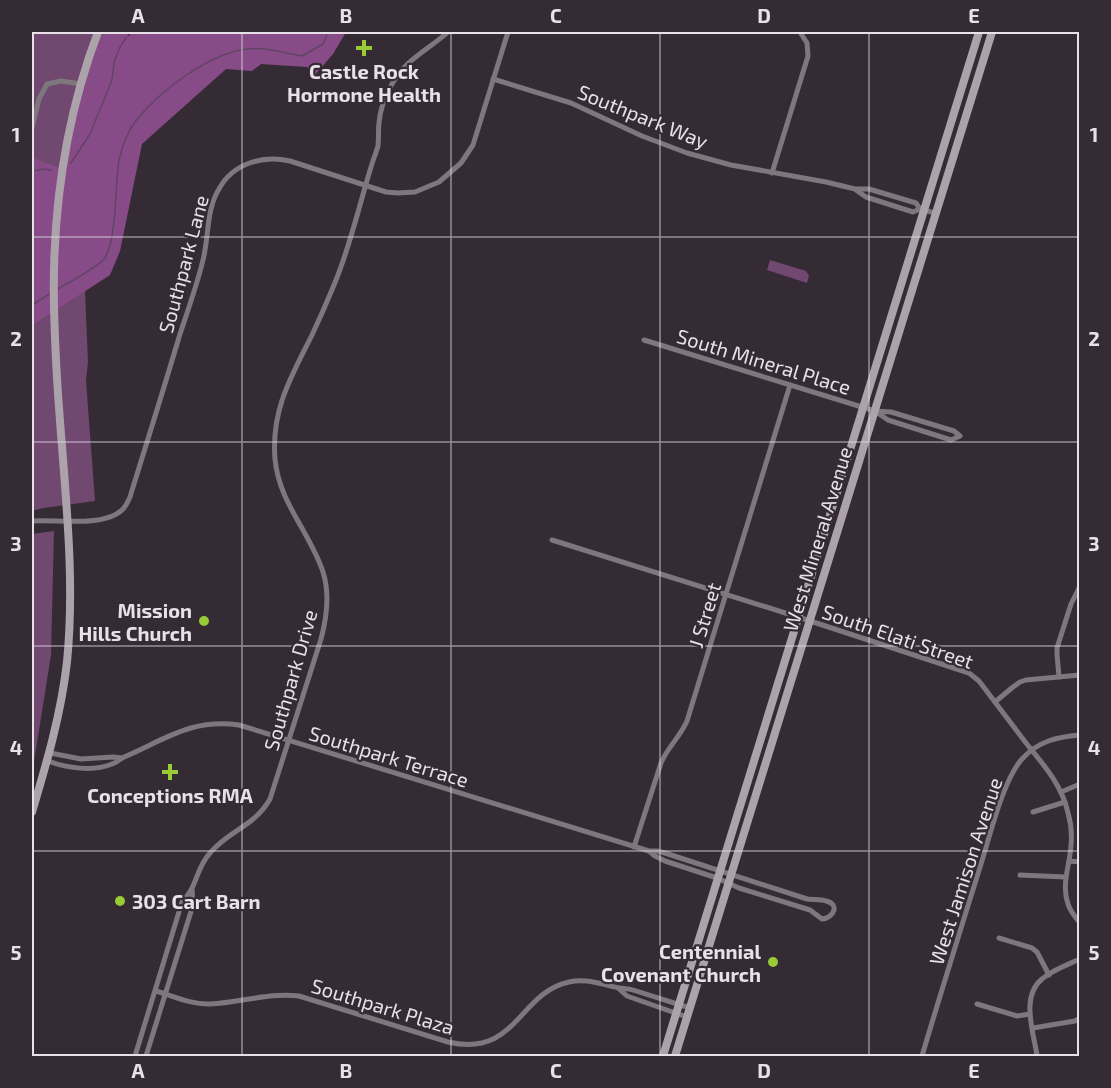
<svg xmlns="http://www.w3.org/2000/svg" width="1111" height="1088" font-family="'Exo 2',sans-serif">
<style>
.green{fill:#704870}
.forest{fill:#874c87}
.lines{fill:none;stroke-linecap:round;stroke-linejoin:round}
.stream{stroke:#624463;stroke-width:1.5}
.minor{stroke:#7e787e;stroke-width:5}
.secondary{stroke:#aba2aa;stroke-width:8}
.grid{fill:none;stroke:#e8e1e7;stroke-width:1.5;stroke-opacity:0.55}
.poi-dot{fill:#99cb35;stroke:#352b35;stroke-width:2}
.labels{text-anchor:middle;dominant-baseline:central;stroke-width:4.5;stroke-linejoin:round;paint-order:stroke}
.poi-label{font-size:20px;font-weight:bold;fill:#e8e1e7;stroke:#352b35}
.street-label{font-size:20px;fill:#e8e1e7;stroke:#352b35}
.neatline{fill:none;stroke:#e8e1e7;stroke-width:2}
.grid-label{font-size:20px;text-anchor:middle;font-weight:bold;fill:#e8e1e7}
</style>
<rect width="100%" height="100%" fill="#352b35"/>
<g class="green">
<path d="M32,32H94C77,75 66,122 59,169L32,157Z"/>
<polygon points="770,260 806,271 809,276 807,283 767,270"/>
<polygon points="85,291 88,363 86,380 95,501 43,508 32,511 32,326"/>
<polygon points="54,531 51,655 32,774 32,534"/>
</g>
<path class="forest" d="M94,32H130L127,37L133,32H346L333,54L314,76L307,67L261,64L252,71L226,69L142,144L120,251L110,275L32,326V157L59,168C66,122 77,75 94,32Z"/>
<g class="lines">
<g class="stream">
<polyline points="71,163 90,134 112,80 114,62 120,47 126,38"/>
<polyline points="32,171 45,169 51,170"/>
<path d="M58,289C70,282 96,268 104,259C117,242 115,183 119,160C122,147 127,133 135,122C157,93 210,52 248,49C266,47 284,53 302,56L323,44L328,32"/>
<polyline points="32,305 51,293"/>
</g>
<g class="minor">
<polyline points="493,79 571,103 642,136 687,153 731,165 826,182 855,189 869,189 916,203 920,209 935,213"/>
<polyline points="32,128 39,99 47,84 61,81 81,84"/>
<polyline points="772,173 808,56 807,43 800,32"/>
<polyline points="856,190 866,197 913,212 920,209"/>
<polyline points="644,340 875,411 888,420 951,440 960,436 954,431 891,412 875,411"/>
<path d="M32,521C56,519 105,528 123,509C127,505 128,501 130,497C147,442 164,388 180,334C188,310 197,285 203,260C209,237 206,210 219,189C233,163 263,155 290,161L386,192L398,193L415,192L439,182L461,163L473,145L508,32"/>
<path d="M552,540L798,617L969,673L979,681C994,701 1010,722 1026,743C1043,764 1062,785 1068,813C1071,823 1072,835 1071,845C1070,865 1061,884 1068,904C1070,911 1075,917 1080,923"/>
<polyline points="1059,677 1057,654 1057,648 1071,604 1080,586"/>
<polyline points="995,702 1013,687 1020,682 1026,680 1080,675"/>
<polyline points="50,753 81,759 113,757 122,758"/>
<path d="M48,761C66,768 93,772 112,764C116,763 120,759 124,757C164,740 192,718 239,725L649,851H657L665,853L807,899C813,900 820,899 826,901C840,904 834,918 822,919L810,910L739,888L717,878L665,861L655,856L649,851"/>
<polyline points="1061,792 1080,784"/>
<polyline points="1033,812 1065,802"/>
<path d="M634,847L661,763C667,748 680,737 687,721L790,385"/>
<polyline points="1069,861 1080,862"/>
<polyline points="1020,875 1065,877"/>
<polyline points="999,938 1032,948 1037,952 1049,975"/>
<polyline points="618,988 627,996 687,1017"/>
<path d="M156,991C173,996 192,1005 210,1004C240,1003 269,992 299,996L448,1042C517,1058 518,993 569,982C585,978 600,984 615,987C621,989 627,988 633,990C652,996 671,1002 690,1008"/>
<polyline points="977,1004 1017,1016 1030,1014"/>
<polyline points="1033,1028 1075,1021 1080,1018"/>
<path d="M135,1056L182,902C185,898 188,895 191,890C198,877 199,865 210,853C229,830 254,827 270,799L321,639C327,617 330,594 323,572C310,532 279,503 275,459C271,410 291,377 312,335C320,318 327,302 334,285C350,247 359,206 371,167C373,160 376,153 378,146C379,138 378,131 379,123C380,110 385,96 392,84C406,59 428,50 448,32"/>
<polyline points="146,1056 193,905 192,889"/>
<path d="M922,1056C941,992 961,928 981,864C990,836 1003,780 1022,759C1038,741 1057,737 1080,735"/>
<path d="M1037,1056C1034,1033 1020,997 1042,979C1052,970 1067,965 1080,959"/>
</g>
<g class="secondary">
<path d="M32,812C47,762 61,714 67,662C75,582 66,501 60,421C57,384 55,346 54,308C52,215 65,119 98,32"/>
<polyline points="663,1056 979,32"/>
<polyline points="675,1056 992,32"/>
</g>
</g>
<path class="grid" d="M242,32V1056M451,32V1056M660,32V1056M869,32V1056M32,237H1080M32,442H1080M32,646H1080M32,851H1080"/>
<g class="poi-dot">
<path d="M361 39h6v6h6v6h-6v6h-6v-6h-6v-6h6z"/>
<circle cx="204" cy="621" r="6"/>
<path d="M167 763h6v6h6v6h-6v6h-6v-6h-6v-6h6z"/>
<circle cx="120" cy="901" r="6"/>
<circle cx="773" cy="962" r="6"/>
</g>
<g class="labels">
<g class="poi-label">
<text x="364" y="71">Castle Rock<tspan x="364" dy="23">Hormone Health</tspan></text>
<text x="192" y="610" text-anchor="end">Mission<tspan x="192" dy="23">Hills Church</tspan></text>
<text x="170" y="795">Conceptions RMA</text>
<text x="132" y="901" text-anchor="start">303 Cart Barn</text>
<text x="761" y="951" text-anchor="end">Centennial<tspan x="761" dy="23">Covenant Church</tspan></text>
</g>
<g class="street-label">
<text transform="translate(643 116) rotate(22)">Southpark Way</text>
<text transform="translate(183 264) rotate(-75)">Southpark Lane</text>
<text transform="translate(764 361) rotate(17)">South Mineral Place</text>
<text transform="translate(817 539) rotate(-73)">West Mineral Avenue</text>
<text transform="translate(704 615) rotate(-73)">J Street</text>
<text transform="translate(898 636) rotate(19)">South Elati Street</text>
<text transform="translate(290 680) rotate(-74)">Southpark Drive</text>
<text transform="translate(389 756) rotate(17)">Southpark Terrace</text>
<text transform="translate(965 871) rotate(-72)">West Jamison Avenue</text>
<text transform="translate(383 1006) rotate(17)">Southpark Plaza</text>
</g>
</g>
<rect width="1111" height="1088" fill="none" stroke="#352b35" stroke-width="66"/>
<rect x="33" y="33" width="1045" height="1022" class="neatline"/>
<g class="grid-label">
<text x="138" y="23">A</text>
<text x="346" y="23">B</text>
<text x="556" y="23">C</text>
<text x="764" y="23">D</text>
<text x="974" y="23">E</text>
<text x="16" y="142">1</text>
<text x="1094" y="142">1</text>
<text x="16" y="346">2</text>
<text x="1094" y="346">2</text>
<text x="16" y="551">3</text>
<text x="1094" y="551">3</text>
<text x="16" y="755">4</text>
<text x="1094" y="755">4</text>
<text x="16" y="960">5</text>
<text x="1094" y="960">5</text>
<text x="138" y="1078">A</text>
<text x="346" y="1078">B</text>
<text x="556" y="1078">C</text>
<text x="764" y="1078">D</text>
<text x="974" y="1078">E</text>
</g>
</svg>
